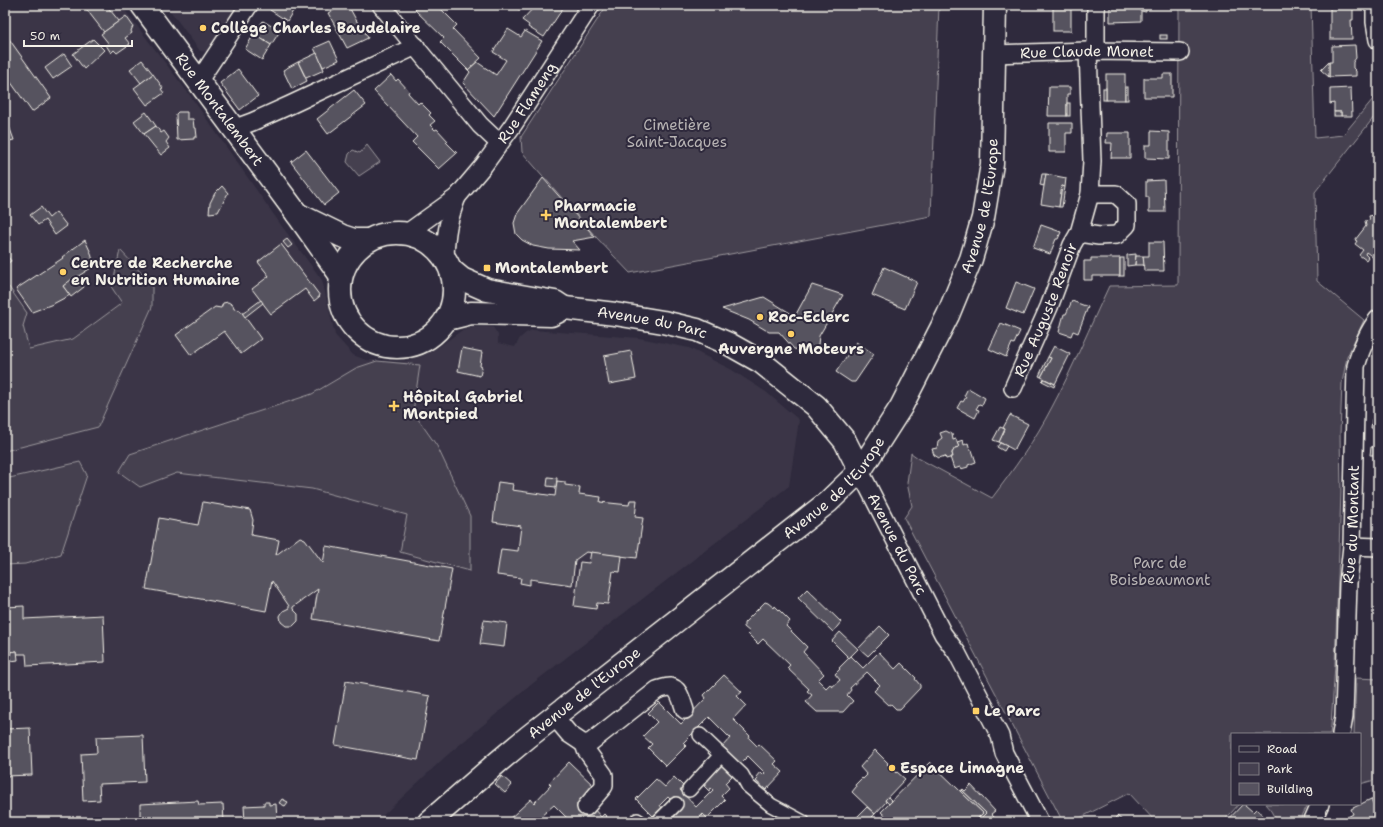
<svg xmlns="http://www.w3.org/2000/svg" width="1383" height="827" font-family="'Shantell Sans',sans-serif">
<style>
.built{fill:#3b3647}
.green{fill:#454050;stroke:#9c989c}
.building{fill:#56525f;stroke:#f4f1e8}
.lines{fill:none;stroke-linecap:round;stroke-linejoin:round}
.pedestrian-casing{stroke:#f4f1e8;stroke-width:16}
.minor-casing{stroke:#f4f1e8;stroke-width:20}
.secondary-casing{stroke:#f4f1e8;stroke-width:25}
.pedestrian{stroke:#2f2a3d;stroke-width:13}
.minor{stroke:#2f2a3d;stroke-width:17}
.secondary{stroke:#2f2a3d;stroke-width:22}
.poi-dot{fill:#ffd166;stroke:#2f2a3d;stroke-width:1.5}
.labels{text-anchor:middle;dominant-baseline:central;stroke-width:4;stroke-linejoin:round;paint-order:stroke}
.poi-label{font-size:15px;font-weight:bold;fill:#f4f1e8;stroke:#2f2a3d;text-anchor:start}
.street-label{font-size:15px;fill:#f4f1e8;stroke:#2f2a3d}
.park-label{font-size:15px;fill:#b7b3b3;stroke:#2f2a3d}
</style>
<rect width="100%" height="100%" fill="#2f2a3d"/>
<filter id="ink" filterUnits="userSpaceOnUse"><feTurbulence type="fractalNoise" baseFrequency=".025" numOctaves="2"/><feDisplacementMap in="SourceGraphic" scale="8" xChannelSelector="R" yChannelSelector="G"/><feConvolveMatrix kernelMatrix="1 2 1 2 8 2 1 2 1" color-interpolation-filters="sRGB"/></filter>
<g filter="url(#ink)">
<g class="built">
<polygon points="5,5 121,5 189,94 281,225 322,280 335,335 353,355 366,360 397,362 409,360 424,355 437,348 461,331 474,327 483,326 493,327 498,335 498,343 515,347 520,338 526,333 532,330 639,338 689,348 732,370 766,392 799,420 789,486 532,684 445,757 376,822 5,822"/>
<polygon points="166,5 238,5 208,52 200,51"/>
</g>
<g class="green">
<polygon points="607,5 939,5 931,216 630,273 596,237 522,152 521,137"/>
<path d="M1179,5H1311L1315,138L1343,135L1378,93V112L1315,192L1317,281L1364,320L1347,357L1342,383L1340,434L1341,492L1335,664L1331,726L1330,734H1232V804H1239L1223,822H1152L1154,820L1129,793L1072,822H1063L904,518L912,506L907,483L911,453L918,458L992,498C1014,469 1035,440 1052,407C1073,368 1090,326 1109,286L1178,285Z"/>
<polygon points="367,145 380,162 359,176 347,162 349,154 353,150 360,153"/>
<polygon points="120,250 137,268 152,287 152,307 98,427 5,451 5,290 9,287 27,313 23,326 29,349 73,339 122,303 112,288"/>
<polygon points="377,361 420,365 413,412 437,446 470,516 470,571 400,552 407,515 312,489 177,473 140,487 119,472 130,454 312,394 356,368"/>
<polygon points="80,462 87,475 61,554 25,564 5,565 5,479"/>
<polygon points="1356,678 1378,679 1378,779 1360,784 1360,734 1354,734"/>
<polygon points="1265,804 1308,804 1299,822 1277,822 1271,811"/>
</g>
<g class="building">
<polygon points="83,5 106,5 119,21 104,32"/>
<polygon points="273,5 294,5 296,6 287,21 270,10"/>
<polygon points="343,5 348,5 361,29 363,28 368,38 347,48 328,13"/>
<polygon points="420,5 437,5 457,25 453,29 481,58 468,70 440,42 444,38 415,10"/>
<polygon points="514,5 525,5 519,10"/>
<polygon points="536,5 565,5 544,37 528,27 529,25 522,20"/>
<polygon points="1110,5 1141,5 1141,21 1110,22"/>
<polygon points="1141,5 1146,5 1146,12 1141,11"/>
<polygon points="1341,5 1353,5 1353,20 1351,20 1352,39 1330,39 1330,7 1341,7"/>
<rect x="1053" y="7" width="18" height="24"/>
<polygon points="126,16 133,26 131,31 132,33 125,38 130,44 117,53 114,50 111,53 106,45 109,44 101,34"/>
<polygon points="263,21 280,31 271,45 254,34"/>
<polygon points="508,29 521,37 525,31 542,41 494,116 463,83 470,72 468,70 477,62 496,75 506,60 493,52"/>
<polygon points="254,34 271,45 262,60 245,49"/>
<rect x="1160" y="35" width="7" height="4"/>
<polygon points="9,39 51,98 32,112 5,74 5,42"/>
<polygon points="93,39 104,50 84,69 73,54"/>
<polygon points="330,41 339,60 323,67 314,48"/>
<polygon points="1355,45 1356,58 1353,62 1353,68 1356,71 1356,76 1329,77 1329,62 1332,62 1332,46"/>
<polygon points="317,53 324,70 306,78 298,62"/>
<polygon points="64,54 72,66 53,79 45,68"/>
<polygon points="142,60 153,74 141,83 130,69"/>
<polygon points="298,62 307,81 292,89 283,70"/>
<polygon points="1329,62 1329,77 1321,70"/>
<polygon points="238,69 258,96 240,110 220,83"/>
<polygon points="153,74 163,88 161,89 164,93 147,105 134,88"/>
<rect x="1106" y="74" width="19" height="26"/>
<polygon points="1163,74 1172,74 1172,97 1144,97 1144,78 1163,78"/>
<polygon points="391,75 396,81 398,79 409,91 408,93 418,104 420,102 431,113 429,115 435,121 430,125 435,130 437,129 448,141 446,142 457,153 439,169 412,142 417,137 374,91"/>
<polygon points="1049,87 1070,87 1070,94 1067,94 1067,116 1048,116"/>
<rect x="1125" y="87" width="3" height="13"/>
<rect x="1103" y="88" width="3" height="12"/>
<polygon points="1351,88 1352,116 1341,116 1341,112 1334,112 1334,103 1330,104 1330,89"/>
<polygon points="354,90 366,105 328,134 317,119"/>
<rect x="1067" y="103" width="3" height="13"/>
<polygon points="146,112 156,126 144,134 134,121"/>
<polygon points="178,112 187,112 187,119 193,119 194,128 196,128 197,137 194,137 194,139 177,140 176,114"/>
<rect x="1334" y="112" width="7" height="4"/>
<polygon points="5,115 14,140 5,142"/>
<polygon points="1049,123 1072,123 1072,133 1066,133 1066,152 1049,152"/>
<polygon points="156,126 161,133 164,131 169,138 166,142 170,148 161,155 144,134"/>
<polygon points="1151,131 1169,132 1169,159 1145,158 1145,145 1151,145"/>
<polygon points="1107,133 1130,133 1130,158 1111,158 1112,143 1106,143"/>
<polygon points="306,150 339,193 324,205 291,162"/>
<polygon points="1042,174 1046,174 1044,186 1040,185"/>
<polygon points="1046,174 1066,178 1065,187 1062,186 1059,207 1041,204"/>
<polygon points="543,178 595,237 572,241 580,250 549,249 533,246 522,240 516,234 514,223 517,214"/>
<polygon points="1164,180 1165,212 1149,212 1149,197 1146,197 1146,181"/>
<polygon points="222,186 228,193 218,212 209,213 210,203 215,193"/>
<polygon points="1062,186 1065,187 1062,207 1059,207"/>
<polygon points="41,207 49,218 56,212 67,226 55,235 45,220 38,225 30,215"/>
<polygon points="1378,210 1378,258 1376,257 1374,258 1366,252 1365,254 1368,257 1366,260 1359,255 1363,250 1355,244 1357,241 1355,240 1366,226 1365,221 1370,220 1369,216 1374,215"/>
<polygon points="1041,225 1061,232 1058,239 1056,239 1050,254 1033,248"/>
<polygon points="287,239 292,245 288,248 283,242"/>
<polygon points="85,240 91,253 94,266 63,286 70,295 53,304 32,312 16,289 63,258 62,257"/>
<polygon points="1149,242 1163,242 1164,271 1144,271 1143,256 1149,256"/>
<polygon points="281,244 320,296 314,301 305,289 271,314 252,289 269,276 258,262"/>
<polygon points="5,253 11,261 5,265"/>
<polygon points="1136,254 1135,265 1127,266 1127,255"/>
<polygon points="1136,256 1143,256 1144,265 1135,265"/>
<polygon points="1091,258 1120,258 1120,276 1092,276 1092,280 1084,280 1084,261 1091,261"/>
<rect x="1120" y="258" width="4" height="18"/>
<polygon points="884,267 917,282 905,309 872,295"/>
<polygon points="76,276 84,287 71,297 63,286"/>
<polygon points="1016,282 1034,289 1023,315 1006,308"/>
<polygon points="812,285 843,295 819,336 817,353 794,349 779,332 769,332 749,320 722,309 764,297 795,316"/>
<polygon points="261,300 263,303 245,317 242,314"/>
<polygon points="1072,301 1088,307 1078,333 1073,331 1071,336 1059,332 1064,314 1066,314"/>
<polygon points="228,302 233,305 234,309 240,310 261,339 241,354 224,331 191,355 176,335 215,307 221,308 223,303"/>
<polygon points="1001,323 1020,331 1014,344 1012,343 1006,357 989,349"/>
<polygon points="856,342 874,354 855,382 851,382 836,372"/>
<polygon points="1054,346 1070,354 1055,384 1041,377 1051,358 1048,357"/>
<polygon points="462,348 482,352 480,366 482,367 480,376 458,371"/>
<polygon points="631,351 636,379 609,384 604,356"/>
<polygon points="1048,357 1051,358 1041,377 1039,376"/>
<polygon points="1044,379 1055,384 1054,387 1042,381"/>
<polygon points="968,388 985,398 982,405 979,404 976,409 979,410 975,418 957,408 961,401 963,402 966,397 964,396"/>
<polygon points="1378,391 1378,487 1376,487 1376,474 1373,474 1374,455 1370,455 1371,447 1376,447 1377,428 1371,428 1372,419 1374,419 1375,401 1377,401"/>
<polygon points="1010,415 1028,424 1014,450 999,442 1005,429 1003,428"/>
<polygon points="1000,427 1005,429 999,442 993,440"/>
<polygon points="946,431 952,434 953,440 956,439 959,447 955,448 952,453 953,457 946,459 945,456 939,458 934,455 932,449 937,448 938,441 942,438 940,433"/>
<polygon points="963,440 964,445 968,443 970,450 972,450 976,462 968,465 968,467 961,469 960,467 954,469 950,457 953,457 952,453 955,448 959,447 957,442"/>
<polygon points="1000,443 1007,446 1004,451 997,447"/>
<polygon points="548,477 557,478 556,487 547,486"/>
<polygon points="557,481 565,482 565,485 580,487 579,494 601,497 600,502 629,505 630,500 637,500 635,517 643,518 637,558 586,552 575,560 572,585 530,579 530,585 520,583 521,578 497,575 501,549 518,551 521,526 493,522 498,482 513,484 512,490 555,496"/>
<polygon points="203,502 250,510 253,520 251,535 279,540 276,555 300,537 305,539 323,563 326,546 452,569 439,641 313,619 318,589 293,607 293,609 298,614 298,621 293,626 286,626 281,622 280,616 283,611 289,608 289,606 272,581 266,611 146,589 159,518 198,525"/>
<polygon points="591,552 622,556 620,572 613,571 608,604 597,603 596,609 574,606 580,562 589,563"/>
<polygon points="807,589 841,622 833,632 798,598"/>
<polygon points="765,602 768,603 774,608 775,606 790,621 786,626 807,647 803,652 824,674 818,680 826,688 830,684 832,687 840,680 835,674 840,669 839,668 851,656 863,668 879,652 895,669 901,663 916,678 915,679 920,685 920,688 900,709 896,709 891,704 889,705 874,691 880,685 867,672 850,688 851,690 847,695 853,701 843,712 817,712 806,702 812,695 807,691 809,689 787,668 790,665 763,639 758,644 748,634 750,632 744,627 744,623"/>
<polygon points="24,606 24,619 103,615 105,662 27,666 26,654 17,654 17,651 10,652 10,654 5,655 5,607"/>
<polygon points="484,620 507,623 504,647 480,644"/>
<polygon points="880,626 889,635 868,656 859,648"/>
<polygon points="840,632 858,649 849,658 832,641"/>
<polygon points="17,651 18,660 11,661 10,652"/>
<polygon points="724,675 742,692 737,696 746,705 733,719 750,736 749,738 757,746 759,744 777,761 774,764 783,772 766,790 756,781 758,779 756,777 760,772 763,775 765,773 748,756 739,765 722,747 730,738 709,717 683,743 686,746 666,766 648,748 652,744 643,736 657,722 648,713 659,702 681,724 706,698 704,695"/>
<polygon points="346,681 430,696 418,760 335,745"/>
<polygon points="30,728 32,775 5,776 5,729"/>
<polygon points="143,735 145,782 99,784 100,800 83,801 81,754 97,753 96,737"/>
<polygon points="875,750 888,763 887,764 896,773 897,772 905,779 885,800 886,802 875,814 852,792 856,787 855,785 862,778 863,779 867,775 860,767"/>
<polygon points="569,762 596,788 578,806 586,815 593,808 601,817 604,814 612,822 571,822 554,805 534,822 506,822 531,799 534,803 551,785 549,783"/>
<polygon points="930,762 983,813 974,822 892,822 881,812"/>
<polygon points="722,764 733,775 725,783 729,788 721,796 725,800 707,818 703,814 695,822 690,819 687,822 665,822 679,808 668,797 660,805 662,808 653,816 636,799 656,779 665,787 674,777 683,786 680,790 696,807 713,790 711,788 709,791 704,786 707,784 705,782"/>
<polygon points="502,776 512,785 505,793 495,784"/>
<polygon points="971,785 995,811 991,814 995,818 993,820 982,822 980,819 986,813 962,790 963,789 965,791"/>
<polygon points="962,790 986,813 980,819 978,818 983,813 960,791"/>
<polygon points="888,797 892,801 889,804 885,800"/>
<polygon points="282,799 288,802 285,806 279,803"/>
<polygon points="1371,799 1378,814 1378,822 1348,822 1346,818 1353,814 1351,809"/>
<polygon points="198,801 199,805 223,804 224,822 140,822 140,804"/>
<polygon points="264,802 269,802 269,805 276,804 277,822 245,822 244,806 264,805"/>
<polygon points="1243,804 1244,804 1253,812 1256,809 1266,818 1262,822 1226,822"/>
<polygon points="867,807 875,814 872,817 880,822 852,822"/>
<polygon points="775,816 781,822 769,822"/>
<polygon points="1117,816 1124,822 1111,822"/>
</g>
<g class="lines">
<g class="pedestrian-casing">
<g id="pedestrian">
<polyline points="700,735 742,775 748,786 771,805 803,822"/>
<polyline points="689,790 721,755"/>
<polyline points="637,820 640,822"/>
<polyline points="658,822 676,804"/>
</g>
</g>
<g class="minor-casing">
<g id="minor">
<polyline points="381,5 480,125 499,143"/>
<polyline points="1096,5 1096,51"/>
<polyline points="1375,5 1375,22 1378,40"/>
<path id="s1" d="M995,54L1088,51L1180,52"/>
<polyline points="198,82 249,5"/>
<polyline points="233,129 252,122 290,105 416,46"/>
<path id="s2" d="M407,233L457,197L484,165L513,125L591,5"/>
<polyline points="1079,233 1099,236 1117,235 1127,225 1127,204 1116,194 1090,194"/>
<path d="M445,257C446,232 448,221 457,197"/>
<path id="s3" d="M1013,388L1049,307L1072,245L1079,233L1090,194L1092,161L1088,51"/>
<path id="s4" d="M860,471L943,634L957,653L1000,736L1004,753L1040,822"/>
<polyline points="1352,546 1378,547"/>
<path d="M554,716L569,734L584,744L591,742L657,690C661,689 666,687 670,687C680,688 682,703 685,710"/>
<path id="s5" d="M1341,734L1344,717L1348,583L1352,546L1356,366C1361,349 1367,333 1378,319"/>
<polyline points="584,744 586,750 604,775 604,786 586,807"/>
<polyline points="1312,822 1320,804"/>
</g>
</g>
<g class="secondary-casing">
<g id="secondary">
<path id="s6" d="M142,5L297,214L341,276"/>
<polyline points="297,214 342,236 354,240 368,240"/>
<circle cx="397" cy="290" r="57"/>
<polyline points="451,270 462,279 487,290 555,302 564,308"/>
<path id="s7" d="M447,319L471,313L551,315L565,308L615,314L663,322L697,330L729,344L761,362L816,406L845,441L860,471"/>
<path id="s8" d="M429,822L498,762L528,737L828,502L860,471L901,407L948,315L971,259L983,218L992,164L995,5"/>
</g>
</g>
<use href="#pedestrian" class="pedestrian"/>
<use href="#minor" class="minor"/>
<use href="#secondary" class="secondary"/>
</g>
</g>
<g class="poi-dot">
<circle cx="203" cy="28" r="4"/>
<path d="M544 209h4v4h4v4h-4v4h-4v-4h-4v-4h4z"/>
<rect x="483" y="264" width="8" height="8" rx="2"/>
<circle cx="63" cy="272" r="4"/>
<circle cx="760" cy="317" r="4"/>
<circle cx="791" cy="334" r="4"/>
<path d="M392 400h4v4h4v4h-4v4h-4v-4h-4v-4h4z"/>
<rect x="972" y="707" width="8" height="8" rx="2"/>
<circle cx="892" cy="768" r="4"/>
</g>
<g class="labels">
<g class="poi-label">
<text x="211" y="28">Collège Charles Baudelaire</text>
<text x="554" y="206">Pharmacie<tspan x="554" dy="17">Montalembert</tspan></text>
<text x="71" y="263">Centre de Recherche<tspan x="71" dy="17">en Nutrition Humaine</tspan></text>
<text x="495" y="268">Montalembert</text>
<text x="768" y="317">Roc-Eclerc</text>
<text x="791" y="349" text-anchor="middle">Auvergne Moteurs</text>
<text x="403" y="397">Hôpital Gabriel<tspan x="403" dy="17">Montpied</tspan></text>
<text x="984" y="711">Le Parc</text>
<text x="900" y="768">Espace Limagne</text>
</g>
<g class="street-label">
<text stroke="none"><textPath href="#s1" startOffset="92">Rue Claude Monet</textPath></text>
<text stroke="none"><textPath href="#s2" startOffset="179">Rue Flameng</textPath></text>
<text stroke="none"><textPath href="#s6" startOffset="130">Rue Montalembert</textPath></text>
<text stroke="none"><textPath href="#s8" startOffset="850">Avenue de l'Europe</textPath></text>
<text stroke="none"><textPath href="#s3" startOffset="85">Rue Auguste Renoir</textPath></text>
<text stroke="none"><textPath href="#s7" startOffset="209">Avenue du Parc</textPath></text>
<text stroke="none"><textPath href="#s8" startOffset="526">Avenue de l'Europe</textPath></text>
<text stroke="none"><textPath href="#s5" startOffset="210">Rue du Montant</textPath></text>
<text stroke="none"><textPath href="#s4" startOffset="82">Avenue du Parc</textPath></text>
<text stroke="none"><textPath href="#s8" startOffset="202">Avenue de l'Europe</textPath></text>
</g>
<g class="park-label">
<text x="677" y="125">Cimetière<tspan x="677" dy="17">Saint-Jacques</tspan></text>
<text x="1160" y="563">Parc de<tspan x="1160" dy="17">Boisbeaumont</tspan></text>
</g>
</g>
<rect width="1383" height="827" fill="none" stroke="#2f2a3d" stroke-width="20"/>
<rect x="10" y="10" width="1363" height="807" fill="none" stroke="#f4f1e8" stroke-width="1.5" filter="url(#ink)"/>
<rect x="1231" y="733" width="130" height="72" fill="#2f2a3d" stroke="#7e7a81"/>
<rect x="1239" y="746" width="20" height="6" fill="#2f2a3d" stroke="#7e7a81"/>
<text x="1267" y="753" font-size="12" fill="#f4f1e8">Road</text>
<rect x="1239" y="763" width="20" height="12" fill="#454050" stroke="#7e7a81"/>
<text x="1267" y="773" font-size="12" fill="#f4f1e8">Park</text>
<rect x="1239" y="783" width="20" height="12" fill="#56525f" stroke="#7e7a81"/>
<text x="1267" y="793" font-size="12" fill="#f4f1e8">Building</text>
<path d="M24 40v6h108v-6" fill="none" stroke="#f4f1e8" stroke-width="2"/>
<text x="30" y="40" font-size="12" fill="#f4f1e8" stroke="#2f2a3d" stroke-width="3" paint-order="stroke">50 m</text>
</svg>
